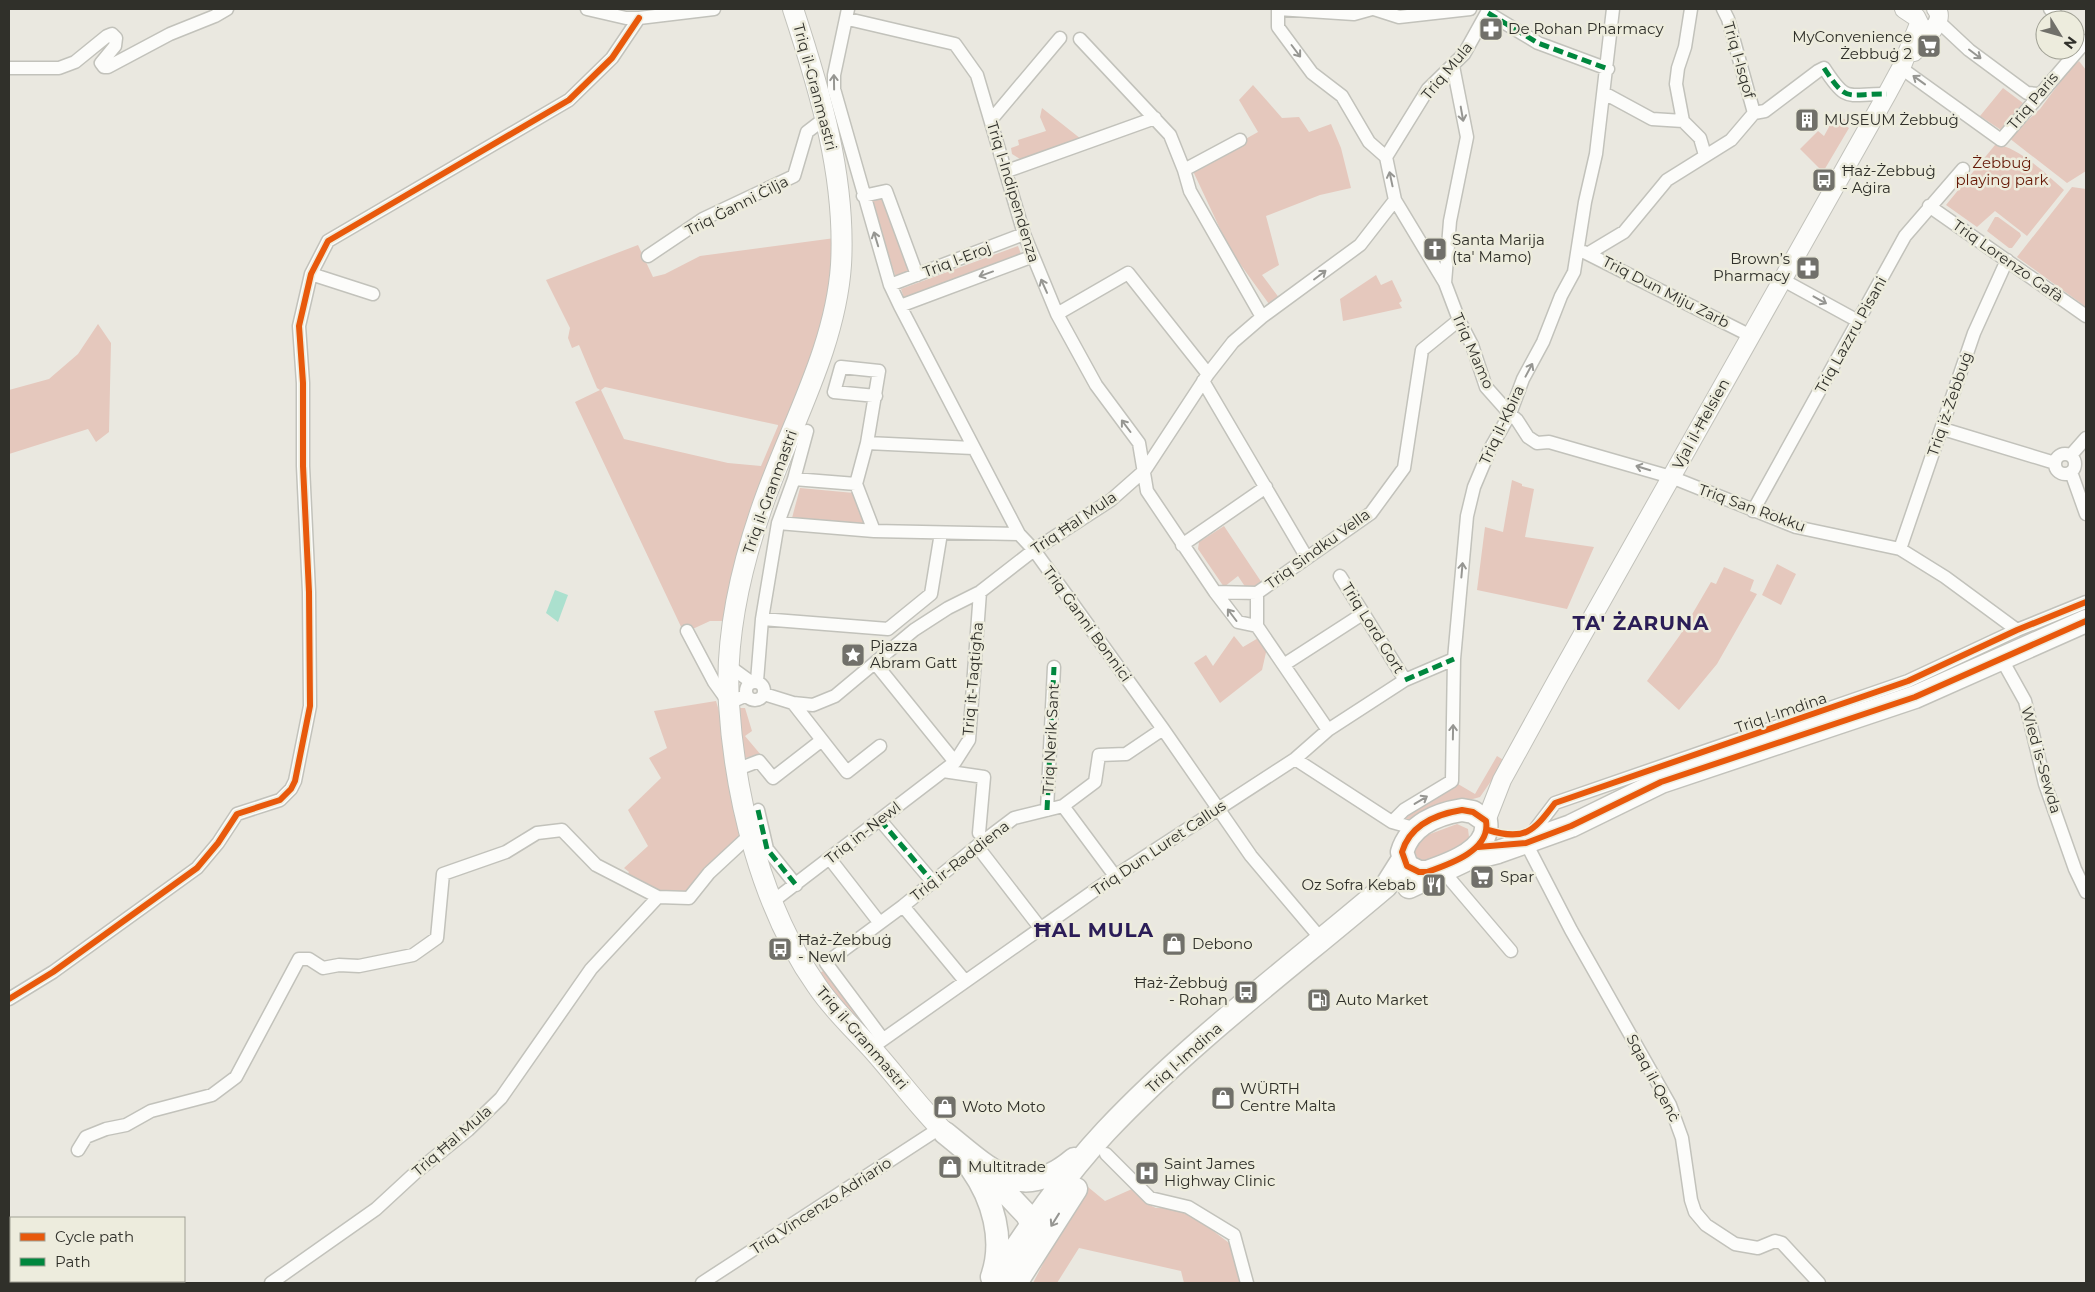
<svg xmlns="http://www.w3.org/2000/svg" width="2095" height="1292" font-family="Montserrat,sans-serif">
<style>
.green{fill:#e5c8bd;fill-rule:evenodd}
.water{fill:#abe0ce}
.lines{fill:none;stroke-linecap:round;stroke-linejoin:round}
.street-casing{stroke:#c2c2bb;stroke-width:15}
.secondary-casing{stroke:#c2c2bb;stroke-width:20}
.primary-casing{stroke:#c2c2bb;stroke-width:22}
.highway-casing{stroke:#c2c2bb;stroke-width:25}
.street{stroke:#fcfcfa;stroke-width:12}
.secondary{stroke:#fcfcfa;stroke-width:18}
.primary{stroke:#fcfcfa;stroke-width:20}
.highway{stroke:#fcfcfa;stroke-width:22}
.quiet{stroke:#00873e;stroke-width:5;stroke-dasharray:10 5;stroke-linecap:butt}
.cycleway-casing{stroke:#edecdd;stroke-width:9}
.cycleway{stroke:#e8590c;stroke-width:6}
.oneway{stroke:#969692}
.labels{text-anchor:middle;stroke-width:5;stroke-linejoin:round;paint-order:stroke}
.poi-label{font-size:15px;fill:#30302a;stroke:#edecdd;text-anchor:start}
.street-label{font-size:15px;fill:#30302a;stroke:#edecdd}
.park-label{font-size:15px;fill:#661907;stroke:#edecdd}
.district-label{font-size:20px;font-weight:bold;letter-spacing:1px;fill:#2b1d57;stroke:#edecdd}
</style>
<rect width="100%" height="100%" fill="#eae8e0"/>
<!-- green -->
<path class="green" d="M2079,61L2086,70V171L2067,183L2009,138L2040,109L2069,70Z
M1253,85L1282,118L1299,117L1309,132L1331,124L1341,148L1351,188L1320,195L1266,216L1279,265L1262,275L1280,299L1269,304L1230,250L1192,169L1258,132L1239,100Z
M2003,88L2023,103L2001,130L1980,116Z
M1042,108L1081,139L1020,159L1012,154L1011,148L1019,145L1018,140L1046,131L1040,117Z
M1827,116L1835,121L1839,116L1846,120L1844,125L1849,128L1823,172L1800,149L1818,131L1824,136L1829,127L1823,124Z
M1995,145C2016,144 2048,176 2064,190L2027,236L1995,211L1977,227L1946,205Z
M2072,187L2086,189V307L2017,257Z
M885,196L911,273L896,278L871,201Z
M1995,217H1998L2020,233L2021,236L2012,248H2009L1987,231Z
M835,238C829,284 824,329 808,373C778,455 736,533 724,621H710L684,633L575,402L600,390L597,388L579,345L572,348L568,338L570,328L546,280L638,245L653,277L665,274L700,256ZM605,387L778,425V426L761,466L728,463L624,439L601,390Z
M1018,246L1021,254L904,298L901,289Z
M1376,275L1381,285L1392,280L1402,301L1399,303L1402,308L1343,321L1340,299Z
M98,324L111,343L109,432L96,442L88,429L9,454V390L49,379L78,354Z
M1512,480L1522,484V486L1534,489L1525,537L1594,547L1567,609L1477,590L1485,527L1503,532Z
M800,488L854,493L865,524L792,518Z
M1224,526L1262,583L1254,589L1246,588L1238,576L1224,587L1198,549L1199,542Z
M1777,564L1796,574L1781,605L1762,595Z
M1724,567L1754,580L1750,591L1757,594L1717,664L1679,710L1647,681L1680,635L1711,582L1716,584Z
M1234,636L1243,647L1260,637L1267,648L1262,670L1220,703L1194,663L1206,655L1213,666Z
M716,701C730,744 730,792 740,837L692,890C670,901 646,887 625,878L629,872L624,868L648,846L628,810L661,778L649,758L667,748L654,711Z
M739,708H745L752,731L745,736L761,755L745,758L742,754Z
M1497,756L1505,761L1480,797L1434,810L1411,823L1405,822L1404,818L1408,814L1458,784L1475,794Z
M1457,824L1468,829L1469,837L1461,848L1426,861L1418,859L1415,853V846L1422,837Z
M825,970L869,1031L871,1039L818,974Z
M1088,1187L1105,1201L1132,1189L1147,1204L1156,1208H1169L1195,1217L1233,1246L1243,1283H1184L1181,1271L1079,1248L1057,1283H1033L1074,1204Z"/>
<!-- water -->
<path class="water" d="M555,590L568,595L558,622L546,613Z"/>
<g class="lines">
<!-- street casing -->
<g class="street-casing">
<path id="street" d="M587,9L626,18H639L714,9
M848,9L834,75V89L890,285L900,306L1019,534L1034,550L1163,729L1251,856L1322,940
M1278,9V27L1312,73L1342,96L1369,142L1386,157L1395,200L1445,283L1459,320L1472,345L1486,387L1510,414L1517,420L1528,437L1537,443L1549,442L1671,477L1796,527L1900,549L1945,577L2017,630
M1278,9L1354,14L1372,9
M1374,9L1399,17L1470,9
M1691,9L1685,47L1678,68L1676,84L1683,121L1700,138L1705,155
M1723,9L1728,19L1754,113
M2050,9L2061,20
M1488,13L1538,43L1608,69
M848,19L955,44L977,75L1024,234L1057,314L1096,385L1139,443L1147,491L1215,592L1257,593V626L1328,730
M1939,22L1969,50L2027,93L2038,94
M1080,39L1170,135L1184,170L1190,191L1262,317
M9,68H59L75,62L107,36L112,34L116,38L115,46L101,63L104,67H108L170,34L215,16L227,9
M1901,68L2001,140L2086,41
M1604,93L1652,119L1683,121
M991,120L1060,38
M1386,157L1428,89L1464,54L1489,9
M1184,170L1240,140
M1007,171L1155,118
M863,196L886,191L917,275
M1929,206L2086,316
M1584,252L1751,336
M1589,253L1624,232L1667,180L1731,140L1754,113L1765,111L1818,71L1824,68C1848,105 1847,93 1887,94
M648,256L703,219L794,176L807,132L824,119
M311,274L373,294
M1783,280L1858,321
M1445,283L1450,221L1467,137L1453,66
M890,285L1024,234
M900,306L1031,257
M1057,314L1128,273L1208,374
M1203,381L1307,558
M1943,429L2055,463
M867,443L973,448
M2055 464a10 10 0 1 1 20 0a10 10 0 1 1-20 0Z
M2071,455L2086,438
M2071,472L2086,514
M794,479L856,484
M1753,511L1905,236L1963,169
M778,523L874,531L1019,534
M874,531L856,484L867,443L879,371L841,367L834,392L876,396
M1182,545L1266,487
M1900,549L1974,333L2007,260
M1340,576L1405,680
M1215,592L1238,622L1257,626
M1257,593L1371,513L1404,468L1422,350L1459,320
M762,619L888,629L931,594L941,533
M687,631L714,682L729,703L747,695
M2001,658L2025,701L2045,784L2075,869L2086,892
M875,663L955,762
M1285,664L1364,613
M729,666L751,682
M757,681L762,619L778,523L794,479L807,431
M746 691a9 9 0 1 1 18 0a9 9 0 1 1-18 0Z
M764,694L793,703L813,705L835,696L914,630L948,608L980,592L1034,550L1111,500L1145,470L1208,374L1233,342L1262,317L1360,245L1395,200
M793,703L847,772L880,746
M1295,759L1392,822L1417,829
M738,769L759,761L773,778L822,740
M943,771L984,777L979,833
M1063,806L1115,876
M758,810L767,849L796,885
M1047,810L1054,667
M880,820L932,881
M1392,822L1404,810L1452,781L1454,659L1467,516L1474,487L1490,449L1510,414L1523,379L1543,342L1561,296L1574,272L1585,202L1596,154L1613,9
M1536,828L1555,803L1908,681L2017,630L2086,602
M1526,843L1571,930L1670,1105L1682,1138L1691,1200L1695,1212L1706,1225L1735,1244L1758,1248L1775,1241L1782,1243L1819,1283
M977,846L1041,929
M830,859L879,922
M1443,871L1511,951
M772,902L955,762L969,740L980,592
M903,906L965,981
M9,999L53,972L197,868L218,843L237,814L280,800L291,789L295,781L310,706L309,592L303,466V383L299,326L311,274L328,241L569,100L612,58L639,18
M882,1038L826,963L903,906L977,846L1014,818L1063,806L1095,782L1099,755L1126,754L1163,729
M871,1048L1115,876L1295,759L1328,730L1405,680L1454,659
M78,1150L86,1137L106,1129L126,1125L151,1111L212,1095L236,1077L299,959H309L323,968L339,965L359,966L413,955L437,938L443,874L506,852L537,833L562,830L596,865L658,897L689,898L709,873L750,835
M1106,1154L1150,1198L1188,1207L1234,1235L1247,1283
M271,1283L376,1209L415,1173L468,1130L501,1098L591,969L658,897
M702,1283L940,1128"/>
</g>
<!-- secondary casing -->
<g class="secondary-casing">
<path id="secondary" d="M1904,9L1916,17L1922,29H1927
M1914,52C1922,42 1947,20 1936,9
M1486,821L1502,780L1557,680L1887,94L1901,68L1919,24"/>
</g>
<!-- primary casing -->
<g class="primary-casing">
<path id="primary" d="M793,9C820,91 846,177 841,265C835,352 787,431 760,513C740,572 725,641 729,704C735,799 762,908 817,986C833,1010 854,1029 873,1050C897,1077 919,1107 945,1133"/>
</g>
<!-- highway casing -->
<g class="highway-casing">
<path id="highway" d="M1462,810L1473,812L1486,821C1491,850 1450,864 1427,872H1419L1407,866L1402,852C1410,825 1437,814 1462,810Z
M1409,887L1466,860L1498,852L1571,826L1661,782L1915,697L2086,621
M945,1133C989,1168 1020,1205 1074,1159
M971,1168C993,1199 1005,1240 992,1277
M989,1175L1027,1215L1031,1223V1237
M993,1283C1027,1230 1063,1177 1106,1131C1191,1041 1292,966 1386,886L1403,859
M1016,1283L1076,1189"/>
</g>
<!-- street -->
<use href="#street" class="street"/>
<!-- secondary -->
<use href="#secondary" class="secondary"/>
<!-- primary -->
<use href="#primary" class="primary"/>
<!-- highway -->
<use href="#highway" class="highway"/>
<!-- quiet -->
<path class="quiet" d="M1488,13L1538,43L1608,69
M1824,68C1848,105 1847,93 1887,94
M1405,680L1454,659
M758,810L767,849L796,885
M1047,810L1054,667
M880,820L932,881"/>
<!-- cycleway casing -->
<g class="cycleway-casing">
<path id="cycleway" d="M1462,810L1473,812L1486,821C1491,850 1450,864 1427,872H1419L1407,866L1402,852C1410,825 1437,814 1462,810Z
M1488,830C1525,841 1533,832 1555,803L1908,681L2017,630L2086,602
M1478,847L1526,843L1571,826L1661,782L1915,697L2086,621
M9,999L53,972L197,868L218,843L237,814L280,800L291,789L295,781L310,706L309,592L303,466V383L299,326L311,274L328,241L569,100L612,58L639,18"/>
</g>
<!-- cycleway -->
<use href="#cycleway" class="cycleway"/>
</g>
<!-- one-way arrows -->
<defs><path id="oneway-shaft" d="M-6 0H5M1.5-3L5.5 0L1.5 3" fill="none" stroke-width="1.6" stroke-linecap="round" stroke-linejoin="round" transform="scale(1.25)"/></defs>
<g class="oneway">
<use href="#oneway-shaft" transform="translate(1296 51) rotate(53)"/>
<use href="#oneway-shaft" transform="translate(1975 54) rotate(37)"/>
<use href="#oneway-shaft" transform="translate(1919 80) rotate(-144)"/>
<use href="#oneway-shaft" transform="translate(834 82) rotate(-91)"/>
<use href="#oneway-shaft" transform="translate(1462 114) rotate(80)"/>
<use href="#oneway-shaft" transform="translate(1391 179) rotate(-102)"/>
<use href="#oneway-shaft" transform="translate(876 239) rotate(-107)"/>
<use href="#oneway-shaft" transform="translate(986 274) rotate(160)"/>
<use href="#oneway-shaft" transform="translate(1320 275) rotate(-37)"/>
<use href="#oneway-shaft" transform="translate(1044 286) rotate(-114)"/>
<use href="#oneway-shaft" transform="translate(1820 300) rotate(29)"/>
<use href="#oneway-shaft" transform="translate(1529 370) rotate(-62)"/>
<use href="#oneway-shaft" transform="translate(1126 426) rotate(-127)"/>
<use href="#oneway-shaft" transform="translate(1643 468) rotate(-163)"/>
<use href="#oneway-shaft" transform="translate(1462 570) rotate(-85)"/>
<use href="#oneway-shaft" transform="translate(1232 615) rotate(-127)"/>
<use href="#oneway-shaft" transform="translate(1453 732) rotate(-89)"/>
<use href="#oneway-shaft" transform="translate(1421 800) rotate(-31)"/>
<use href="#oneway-shaft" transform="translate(1055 1220) rotate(122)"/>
</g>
<!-- icons -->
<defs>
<g id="pharmacy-square" transform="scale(1.25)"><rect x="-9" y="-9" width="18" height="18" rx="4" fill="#71706a" stroke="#edecdd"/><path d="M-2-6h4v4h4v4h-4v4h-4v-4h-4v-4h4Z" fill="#fff"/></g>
<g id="supermarket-square" transform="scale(1.25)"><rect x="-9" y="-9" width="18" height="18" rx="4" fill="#71706a" stroke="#edecdd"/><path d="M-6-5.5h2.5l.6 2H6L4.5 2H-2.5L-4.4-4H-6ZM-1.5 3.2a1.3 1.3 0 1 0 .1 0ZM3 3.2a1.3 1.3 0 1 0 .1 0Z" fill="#fff"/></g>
<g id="building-square" transform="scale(1.25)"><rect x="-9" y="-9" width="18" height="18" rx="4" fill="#71706a" stroke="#edecdd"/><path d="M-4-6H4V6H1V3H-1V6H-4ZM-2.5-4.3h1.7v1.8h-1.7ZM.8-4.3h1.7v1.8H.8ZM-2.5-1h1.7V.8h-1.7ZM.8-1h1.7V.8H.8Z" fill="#fff"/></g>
<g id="bus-square" transform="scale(1.25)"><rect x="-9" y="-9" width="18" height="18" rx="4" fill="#71706a" stroke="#edecdd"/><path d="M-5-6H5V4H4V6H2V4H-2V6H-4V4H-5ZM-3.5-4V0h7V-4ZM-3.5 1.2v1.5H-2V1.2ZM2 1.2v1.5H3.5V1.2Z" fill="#fff"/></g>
<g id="church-square" transform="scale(1.25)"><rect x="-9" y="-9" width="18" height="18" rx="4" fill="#71706a" stroke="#edecdd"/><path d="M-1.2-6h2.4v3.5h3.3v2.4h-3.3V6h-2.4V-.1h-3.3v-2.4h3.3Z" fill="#fff"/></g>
<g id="sight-square" transform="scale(1.25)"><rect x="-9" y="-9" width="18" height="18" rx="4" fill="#71706a" stroke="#edecdd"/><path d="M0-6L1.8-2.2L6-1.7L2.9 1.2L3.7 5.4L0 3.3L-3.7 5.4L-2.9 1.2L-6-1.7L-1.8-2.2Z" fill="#fff"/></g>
<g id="restaurant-square" transform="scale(1.25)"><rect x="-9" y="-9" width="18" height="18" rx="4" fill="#71706a" stroke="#edecdd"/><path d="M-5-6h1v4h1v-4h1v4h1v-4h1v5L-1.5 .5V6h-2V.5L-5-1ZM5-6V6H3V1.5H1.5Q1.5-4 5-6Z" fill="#fff"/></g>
<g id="shop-square" transform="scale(1.25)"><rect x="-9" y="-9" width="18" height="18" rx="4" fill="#71706a" stroke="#edecdd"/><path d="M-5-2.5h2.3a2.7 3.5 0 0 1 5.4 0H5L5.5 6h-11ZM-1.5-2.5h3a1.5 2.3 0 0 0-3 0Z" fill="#fff"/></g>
<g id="fuel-square" transform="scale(1.25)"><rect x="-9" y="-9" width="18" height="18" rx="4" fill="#71706a" stroke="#edecdd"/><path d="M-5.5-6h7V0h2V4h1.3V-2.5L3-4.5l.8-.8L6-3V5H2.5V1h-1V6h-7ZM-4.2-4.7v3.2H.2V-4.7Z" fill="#fff"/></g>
<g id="hospital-square" transform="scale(1.25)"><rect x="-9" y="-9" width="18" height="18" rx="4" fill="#71706a" stroke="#edecdd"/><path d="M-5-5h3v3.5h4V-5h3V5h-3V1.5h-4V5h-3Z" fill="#fff"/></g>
</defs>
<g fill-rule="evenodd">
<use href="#pharmacy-square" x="1491" y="29"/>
<use href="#supermarket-square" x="1929" y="46"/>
<use href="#building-square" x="1807" y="120"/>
<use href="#bus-square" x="1824" y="180"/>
<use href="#church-square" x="1435" y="249"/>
<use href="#pharmacy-square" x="1808" y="268"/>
<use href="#sight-square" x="853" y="655"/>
<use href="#supermarket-square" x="1482" y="877"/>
<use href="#restaurant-square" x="1434" y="885"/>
<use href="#shop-square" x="1174" y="944"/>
<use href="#bus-square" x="780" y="949"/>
<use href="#bus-square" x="1246" y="992"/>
<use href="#fuel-square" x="1319" y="1000"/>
<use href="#shop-square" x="1223" y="1098"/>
<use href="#shop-square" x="945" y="1107"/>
<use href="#shop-square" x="950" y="1167"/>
<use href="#hospital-square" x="1147" y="1173"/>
</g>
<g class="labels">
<!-- poi labels -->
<g class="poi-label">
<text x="1508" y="34">De Rohan Pharmacy</text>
<text x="1912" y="42" text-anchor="end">MyConvenience<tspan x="1912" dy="17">Żebbuġ 2</tspan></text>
<text x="1824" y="125">MUSEUM Żebbuġ</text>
<text x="1842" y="176">Ħaż-Żebbuġ<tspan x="1842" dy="17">- Aġira</tspan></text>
<text x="1452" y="245">Santa Marija<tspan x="1452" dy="17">(ta' Mamo)</tspan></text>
<text x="1790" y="264" text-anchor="end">Brown’s<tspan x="1790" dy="17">Pharmacy</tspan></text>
<text x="870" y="651">Pjazza<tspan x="870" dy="17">Abram Gatt</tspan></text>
<text x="1500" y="882">Spar</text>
<text x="1416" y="890" text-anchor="end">Oz Sofra Kebab</text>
<text x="798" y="945">Ħaż-Żebbuġ<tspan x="798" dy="17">- Newl</tspan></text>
<text x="1192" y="949">Debono</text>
<text x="1228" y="988" text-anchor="end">Ħaż-Żebbuġ<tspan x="1228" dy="17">- Rohan</tspan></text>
<text x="1336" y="1005">Auto Market</text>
<text x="1240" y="1094">WÜRTH<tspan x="1240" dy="17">Centre Malta</tspan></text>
<text x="962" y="1112">Woto Moto</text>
<text x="1164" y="1169">Saint James<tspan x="1164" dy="17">Highway Clinic</tspan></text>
<text x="968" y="1172">Multitrade</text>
</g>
<!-- street labels -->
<g class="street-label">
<text transform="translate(1739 60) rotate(74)" y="5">Triq l-Isqof</text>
<text transform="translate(1447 71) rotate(-50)" y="5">Triq Mula</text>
<text transform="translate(815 87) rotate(75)" y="5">Triq il-Granmastri</text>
<text transform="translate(2033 101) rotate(-50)" y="5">Triq Paris</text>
<text transform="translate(1013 192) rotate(73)" y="5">Triq l-Indipendenza</text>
<text transform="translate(737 206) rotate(-27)" y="5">Triq Ġanni Ċilja</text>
<text transform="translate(957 260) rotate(-21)" y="5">Triq l-Eroj</text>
<text transform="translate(2008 261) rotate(35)" y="5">Triq Lorenzo Gafà</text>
<text transform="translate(1666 292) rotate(27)" y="5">Triq Dun Miju Zarb</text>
<text transform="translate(1851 335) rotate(-61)" y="5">Triq Lazzru Pisani</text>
<text transform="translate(1473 351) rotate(66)" y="5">Triq Mamo</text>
<text transform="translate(1950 404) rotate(-71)" y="5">Triq iż-Żebbuġ</text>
<text transform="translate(1701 424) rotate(-61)" y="5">Vjal il-Ħelsien</text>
<text transform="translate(1502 425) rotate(-65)" y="5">Triq il-Kbira</text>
<text transform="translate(770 492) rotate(-70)" y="5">Triq il-Granmastri</text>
<text transform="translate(1752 508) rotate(20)" y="5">Triq San Rokku</text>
<text transform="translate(1074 523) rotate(-34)" y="5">Triq Ħal Mula</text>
<text transform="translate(1318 549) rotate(-36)" y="5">Triq Sindku Vella</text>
<text transform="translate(1087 624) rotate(54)" y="5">Triq Ġanni Bonnici</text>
<text transform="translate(1373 628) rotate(58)" y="5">Triq Lord Gort</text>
<text transform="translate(973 679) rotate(-85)" y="5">Triq it-Taqtigħa</text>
<text transform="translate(1781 713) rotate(-19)" y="5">Triq l-Imdina</text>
<text transform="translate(1051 739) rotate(-87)" y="5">Triq Nerik Sant</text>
<text transform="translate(2041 760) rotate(74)" y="5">Wied is-Sewda</text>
<text transform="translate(863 833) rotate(-38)" y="5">Triq in-Newl</text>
<text transform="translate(1159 848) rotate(-34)" y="5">Triq Dun Luret Callus</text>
<text transform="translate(960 861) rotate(-38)" y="5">Triq ir-Raddiena</text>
<text transform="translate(862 1038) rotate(49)" y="5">Triq il-Granmastri</text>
<text transform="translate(1184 1058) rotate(-42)" y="5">Triq l-Imdina</text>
<text transform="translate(1653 1078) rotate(62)" y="5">Sqaq il-Qenċ</text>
<text transform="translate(452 1141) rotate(-41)" y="5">Triq Ħal Mula</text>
<text transform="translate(821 1206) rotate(-33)" y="5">Triq Vincenzo Adriario</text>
</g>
<!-- park labels -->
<g class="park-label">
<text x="2002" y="168">Żebbuġ<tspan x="2002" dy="17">playing park</tspan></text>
</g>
<!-- district labels -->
<g class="district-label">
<text x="1641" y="630">TA' ŻARUNA</text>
<text x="1094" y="937">ĦAL MULA</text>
</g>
</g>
<!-- border -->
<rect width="2095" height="1292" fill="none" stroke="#30302a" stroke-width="20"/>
<!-- legend -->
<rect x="10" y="1217" width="175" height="65" fill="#edecdd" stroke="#a1a195"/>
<rect x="20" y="1233" width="25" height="8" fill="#e8590c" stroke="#a1a195"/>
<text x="55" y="1242" font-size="15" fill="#30302a">Cycle path</text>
<rect x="20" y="1258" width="25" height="8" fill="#00873e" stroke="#a1a195"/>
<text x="55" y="1267" font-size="15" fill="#30302a">Path</text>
<!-- north arrow -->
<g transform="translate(2060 35) rotate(127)"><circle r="24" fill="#edecdd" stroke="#a1a195"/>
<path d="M0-4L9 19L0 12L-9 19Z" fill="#71706a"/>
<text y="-8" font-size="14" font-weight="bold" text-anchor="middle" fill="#30302a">N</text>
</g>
</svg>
